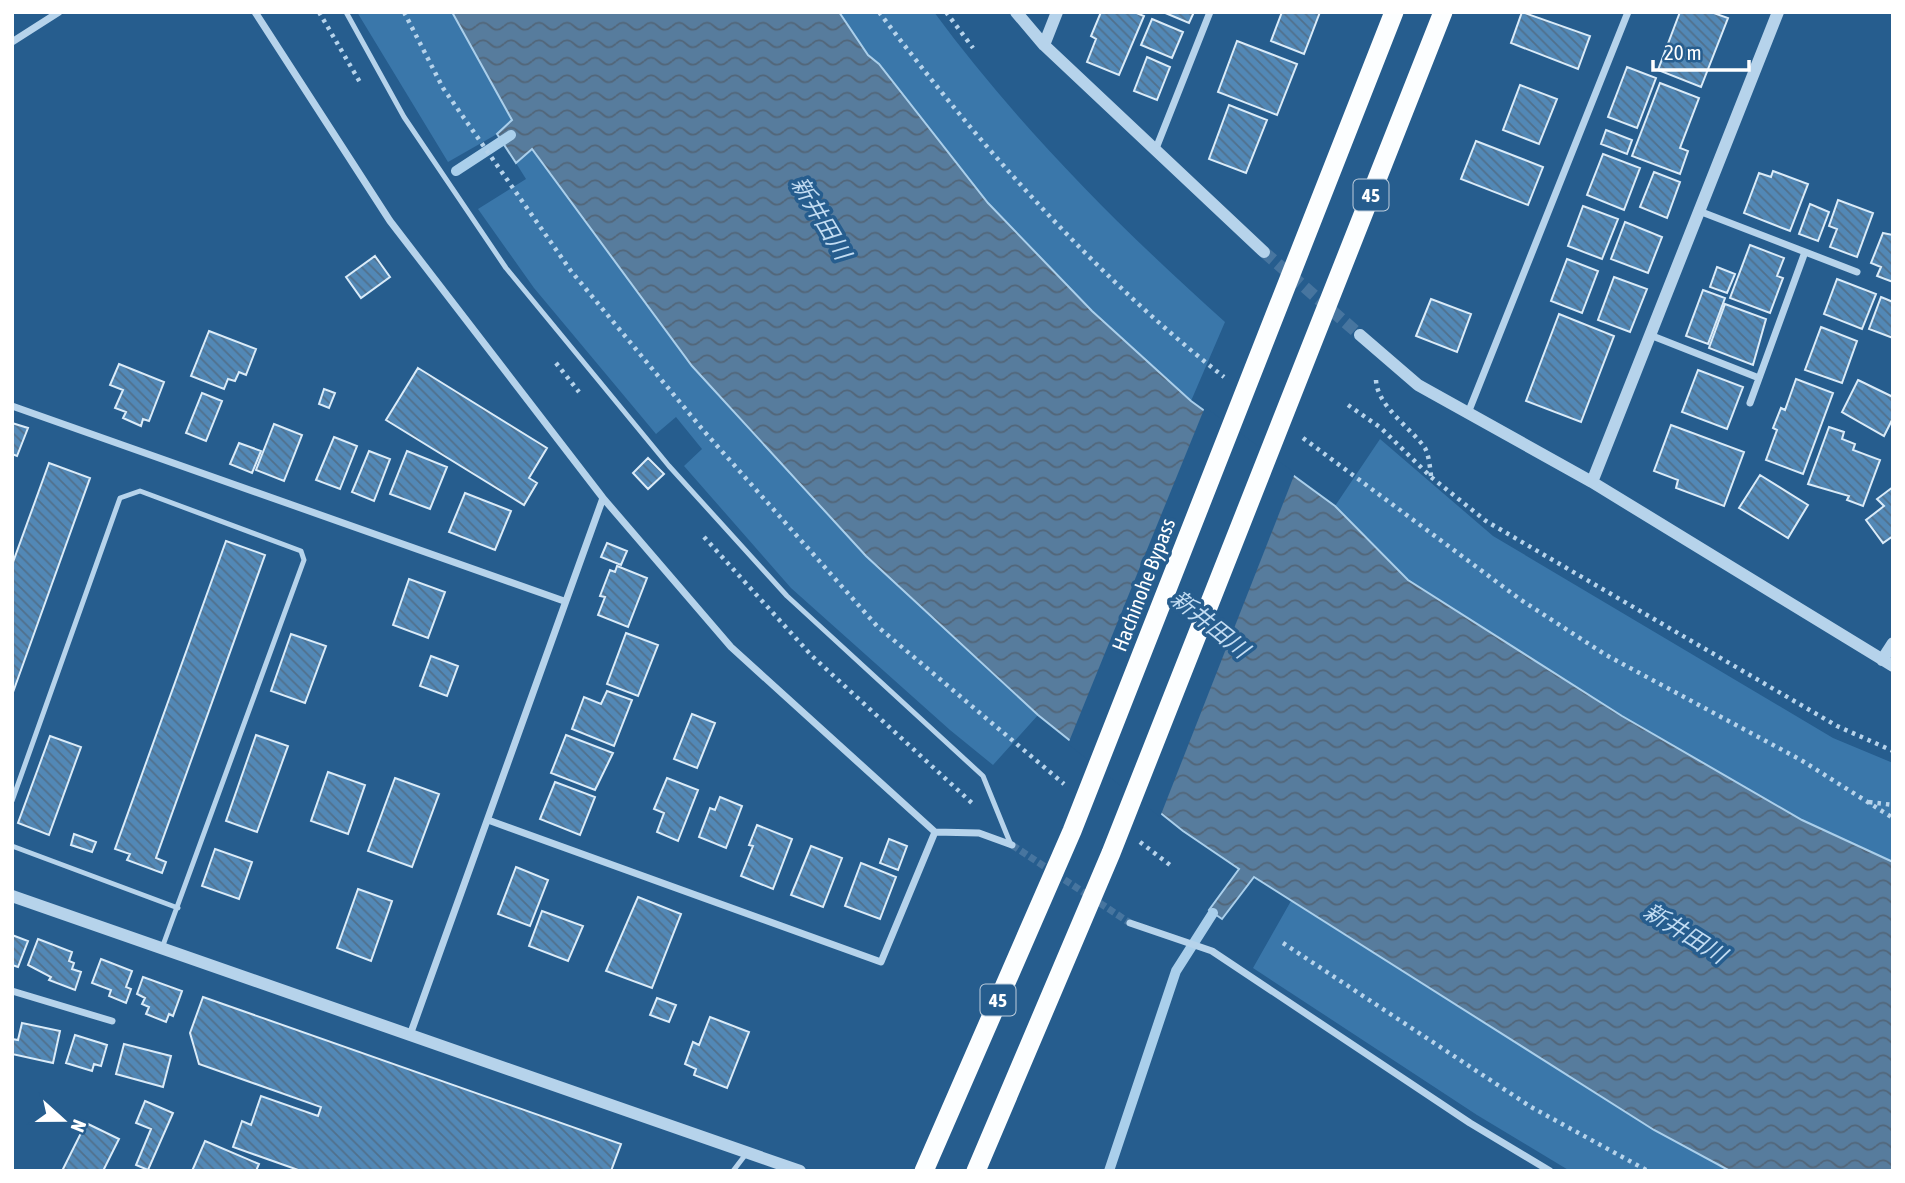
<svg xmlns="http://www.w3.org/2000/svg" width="1905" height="1183" font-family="'Asap Condensed','Noto Sans JP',sans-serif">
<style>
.green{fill:#3a77aa}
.water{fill:url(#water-waves);stroke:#aacfeb;stroke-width:2}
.pier{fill:#265d8e}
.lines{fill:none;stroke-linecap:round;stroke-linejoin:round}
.stream{stroke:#aacfeb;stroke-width:10}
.building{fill:url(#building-back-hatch);stroke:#daebf8;stroke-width:2}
.minor-tunnel{stroke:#47759f;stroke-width:7;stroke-dasharray:7 3.5;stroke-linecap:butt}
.tertiary-tunnel{stroke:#47759f;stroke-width:12;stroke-dasharray:12 6;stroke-linecap:butt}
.path{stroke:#b6d3eb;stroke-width:4.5;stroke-dasharray:3.5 5;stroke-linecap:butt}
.service{stroke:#b6d3eb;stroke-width:5}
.minor{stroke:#b6d3eb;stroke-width:7}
.tertiary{stroke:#b6d3eb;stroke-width:12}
.trunk{stroke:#fcfeff;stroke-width:19}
.labels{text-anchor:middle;stroke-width:7;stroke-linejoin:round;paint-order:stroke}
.shield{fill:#265d8e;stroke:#becedd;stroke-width:2}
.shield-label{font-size:19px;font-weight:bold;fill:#fff}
.street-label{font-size:21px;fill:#fff;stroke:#265d8e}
.water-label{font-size:23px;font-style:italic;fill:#c2dcf2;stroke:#265d8e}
</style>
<defs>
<pattern id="water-waves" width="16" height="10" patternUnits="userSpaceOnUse" patternTransform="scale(1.75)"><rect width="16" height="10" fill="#577c9d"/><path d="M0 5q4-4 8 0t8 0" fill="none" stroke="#526679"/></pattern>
<pattern id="building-back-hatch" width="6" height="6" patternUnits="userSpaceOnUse" patternTransform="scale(1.75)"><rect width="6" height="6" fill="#5288b6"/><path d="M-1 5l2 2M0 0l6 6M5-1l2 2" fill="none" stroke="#50708c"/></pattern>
</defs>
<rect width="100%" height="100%" fill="#265d8e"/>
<!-- green -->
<path class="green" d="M357,12H452L512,121L497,134L448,162Z
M839,12H934C1018,126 1120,228 1225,322L1191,401L1092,311L988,203L879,65L868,55Z
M532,149L692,366L866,556L1038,715L993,765L950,730L791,588L684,466L702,449L676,417L656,434L534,288L478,209L526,179L516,163Z
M1380,439L1493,536L1833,738L1893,763V862L1802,820L1622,716L1408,580L1335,506Z
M1291,901L1654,1130L1730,1171H1570L1477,1115L1253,968Z"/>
<!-- water -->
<path class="water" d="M452,12H839L868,55L879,64L988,203L1092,311L1191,401L1335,506L1408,580L1622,716L1802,820L1893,862V1171H1730L1654,1130L1254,877L1222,919L1209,910L1239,869L1183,831L1038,715L866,556L692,366L532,149L516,163L497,134L512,120Z"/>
<!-- pier -->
<path class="pier" d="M1205,407L1295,473L1160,817L1068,744Z"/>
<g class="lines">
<!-- stream -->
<path class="stream" d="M456,171L511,135
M1109,1171L1176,971L1213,913"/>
</g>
<!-- building -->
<path class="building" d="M1101,12H1134L1144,16L1119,75L1087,62L1096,39L1091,36Z
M1163,12H1194L1189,23Z
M1282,12H1320L1304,54L1271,41Z
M1522,12L1590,36L1578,69L1511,43Z
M1680,12H1711L1728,18L1701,87L1658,70Z
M1152,19L1183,32L1172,58L1141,45Z
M1237,41L1297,64L1277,115L1218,92Z
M1147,57L1170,67L1157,100L1134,91Z
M1627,67L1656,78L1637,128L1608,117Z
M1660,83L1699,98L1680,148L1688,151L1680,174L1632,156Z
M1520,85L1557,99L1539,144L1503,130Z
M1229,105L1267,120L1246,173L1209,159Z
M1606,130L1632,140L1627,154L1601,144Z
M1476,141L1543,167L1528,205L1461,179Z
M1603,154L1640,168L1624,210L1587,195Z
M1773,171L1808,184L1790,231L1744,213L1759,173L1771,177Z
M1654,172L1680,182L1667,218L1640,207Z
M1838,200L1873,213L1857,257L1830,247L1837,229L1829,226Z
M1810,204L1829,212L1818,241L1799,234Z
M1583,206L1618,219L1602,259L1568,246Z
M1625,222L1662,237L1648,273L1611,259Z
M1883,233L1893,235V282L1877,276L1881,267L1871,263Z
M1750,245L1784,258L1777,276L1783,278L1770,313L1730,298Z
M375,256L390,277L361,298L346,277Z
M1567,259L1598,271L1582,313L1551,301Z
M1717,267L1735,274L1727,293L1710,287Z
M1614,277L1647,289L1630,332L1598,320Z
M1837,279L1876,294L1862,329L1824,314Z
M1703,290L1725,298L1708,344L1686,336Z
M1881,297L1893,302V338L1869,329Z
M1431,299L1471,314L1457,352L1416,336Z
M1725,304L1766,319L1753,365L1709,348Z
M1559,314L1614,336L1581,422L1526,401Z
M1821,327L1857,341L1842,383L1805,370Z
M209,331L256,349L246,375L239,372L235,381L228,379L224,389L191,376Z
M119,364L164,382L149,421L143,419L141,426L123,418L126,412L115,408L123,390L110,385Z
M418,368L547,448L529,478L537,483L524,505L386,420Z
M1698,370L1743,387L1727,429L1682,412Z
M1796,379L1833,393L1803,474L1766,460L1777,430L1773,428L1781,408L1785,410Z
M1858,380L1893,397V418L1884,436L1842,412Z
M324,389L335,393L329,408L319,404Z
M202,393L222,401L206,441L186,433Z
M12,423L28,428L17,456L12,454Z
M274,424L302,435L284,481L256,470Z
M1671,425L1744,452L1724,506L1676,488L1678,480L1654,471Z
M1829,427L1844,432L1842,439L1855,444L1853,450L1880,460L1863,506L1847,500L1849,496L1808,484Z
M334,437L357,446L340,489L316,480Z
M239,443L261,451L252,473L230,464Z
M369,451L390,459L374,501L352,492Z
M407,451L447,467L430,509L390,494Z
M648,458L664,474L648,489L633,473Z
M49,463L90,478L12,695V565Z
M1760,475L1808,505L1788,538L1739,508Z
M1893,487V536L1883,543L1866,520L1884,506L1877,499Z
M465,493L511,511L495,550L449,532Z
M226,541L265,555L156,858L166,862L162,873L127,860L130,854L115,849Z
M607,543L627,551L621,565L601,557Z
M617,566L647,578L628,627L598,615L605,597L600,596L610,570L615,572Z
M409,579L445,592L428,638L393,625Z
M626,633L658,645L638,696L607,684Z
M291,634L326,646L305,703L271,691Z
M431,656L458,666L447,696L420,686Z
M607,691L632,700L614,746L572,729L584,697L601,704Z
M692,714L715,723L697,768L674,759Z
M256,735L288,746L257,832L226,821Z
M566,735L613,753L595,790L551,773Z
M50,736L81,747L49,835L18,823Z
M328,772L365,785L348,834L311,821Z
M395,778L439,794L412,867L368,851Z
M667,778L698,790L678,841L657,832L664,813L654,809Z
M555,782L595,797L580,835L540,819Z
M720,797L742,806L726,848L699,837L710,808L715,810Z
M757,825L792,839L773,889L741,876L753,846L749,845Z
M74,834L96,842L92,852L71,845Z
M889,839L907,846L898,870L880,863Z
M811,846L842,858L823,907L791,895Z
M215,849L252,862L239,899L202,886Z
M861,863L896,877L880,919L845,906Z
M516,867L548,880L530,926L498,914Z
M358,889L392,901L371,961L337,948Z
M638,897L681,914L652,988L606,971Z
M542,911L583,926L568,961L529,946Z
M12,935L28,941L18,967L12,965Z
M38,939L72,952L69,961L74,963L72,969L81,972L75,990L49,980L51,977L28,965Z
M101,959L132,971L126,987L131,989L126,1003L109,996L111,990L92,983Z
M143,977L182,991L173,1016L169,1014L166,1022L146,1014L149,1007L142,1004L145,998L137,994Z
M203,997L621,1144L611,1171H301L233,1147L242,1121L251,1125L261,1096L318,1116L321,1107L199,1064L190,1033Z
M657,998L676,1005L669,1022L650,1015Z
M710,1017L749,1032L727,1088L694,1075L696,1069L685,1064L693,1042L699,1045Z
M22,1023L60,1031L53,1063L12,1054V1039L18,1040Z
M75,1035L107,1045L101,1066L94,1064L92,1071L66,1063Z
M124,1044L171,1056L163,1087L116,1074Z
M145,1101L173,1113L148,1170L136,1165L151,1129L136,1123Z
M86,1123L119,1139L103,1171H62Z
M205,1141L259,1164L256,1171H192Z"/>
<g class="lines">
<!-- minor-tunnel -->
<path class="minor-tunnel" d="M1012,845L1130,923"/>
<!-- tertiary-tunnel -->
<path class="tertiary-tunnel" d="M1264,252L1360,335"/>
<!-- path -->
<path class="path" d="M319,12L361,84
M404,12L443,88L571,271L703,430L877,626L1064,784
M879,12C979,145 1093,274 1224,377
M946,12L973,48
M556,363L579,392
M1376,380C1377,406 1411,428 1425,448C1429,456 1430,467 1431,476
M1348,405L1381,428L1431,477L1486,521L1837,726L1893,751
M1303,438L1521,600L1606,655L1801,760L1893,818
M704,537L812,656L973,804
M1869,802L1893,805
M1140,842L1170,865
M1283,943L1531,1107L1648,1171"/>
<!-- service -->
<path class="service" d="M346,12L404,117L506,268L669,466L787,596L983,776L1011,845
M12,801L120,498L140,491L301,551L304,560L162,948
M12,846L178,908
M733,1171L746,1154"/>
<!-- minor -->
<path class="minor" d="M255,12L390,221L603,498L731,647L935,832L881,962L488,820
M12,42L59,12
M1155,151L1210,12
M1699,211L1857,272
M1650,335L1759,378
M1750,403L1805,252
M12,406L564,601
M1468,413L1628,12
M935,832L979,833L1012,845
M1130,923L1212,951L1470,1123L1550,1171
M12,991L112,1021
M410,1035L603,498"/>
<!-- tertiary -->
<path class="tertiary" d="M1016,12L1044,45L1264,252
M1044,45L1057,12
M1360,335L1418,385L1592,482L1893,666
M1592,482L1778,12
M1882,660L1893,643
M12,896L800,1171"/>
<!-- trunk -->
<path class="trunk" d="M924,1171L1072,831L1394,12
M976,1171L1111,853L1443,12"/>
</g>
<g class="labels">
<!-- shield labels -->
<g class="shield">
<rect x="1353.5" y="179.5" width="35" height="31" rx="5"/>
<rect x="980.5" y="984.5" width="35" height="31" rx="5"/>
</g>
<g class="shield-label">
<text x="1371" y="202">45</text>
<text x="998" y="1007">45</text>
</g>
<!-- street labels -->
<g class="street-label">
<text transform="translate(1144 585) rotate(-69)" y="7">Hachinohe Bypass</text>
</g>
<!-- water labels -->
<g class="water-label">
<text transform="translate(821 218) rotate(59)" y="8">新井田川</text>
<text transform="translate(1210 624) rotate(39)" y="8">新井田川</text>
<text transform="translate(1685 933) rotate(32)" y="8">新井田川</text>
</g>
</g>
<!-- border -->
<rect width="1905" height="1183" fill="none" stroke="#ffffff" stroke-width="28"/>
<!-- north arrow -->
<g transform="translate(63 1120) rotate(111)" stroke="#265d8e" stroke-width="5" paint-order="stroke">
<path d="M0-5L12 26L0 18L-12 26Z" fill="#ffffff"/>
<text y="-10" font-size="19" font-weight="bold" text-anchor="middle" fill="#ffffff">N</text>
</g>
<!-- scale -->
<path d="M1653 60v10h96v-10" fill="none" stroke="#ffffff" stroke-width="3.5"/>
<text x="1664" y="60" font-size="21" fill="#ffffff" stroke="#265d8e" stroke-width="5" paint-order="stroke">20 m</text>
</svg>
